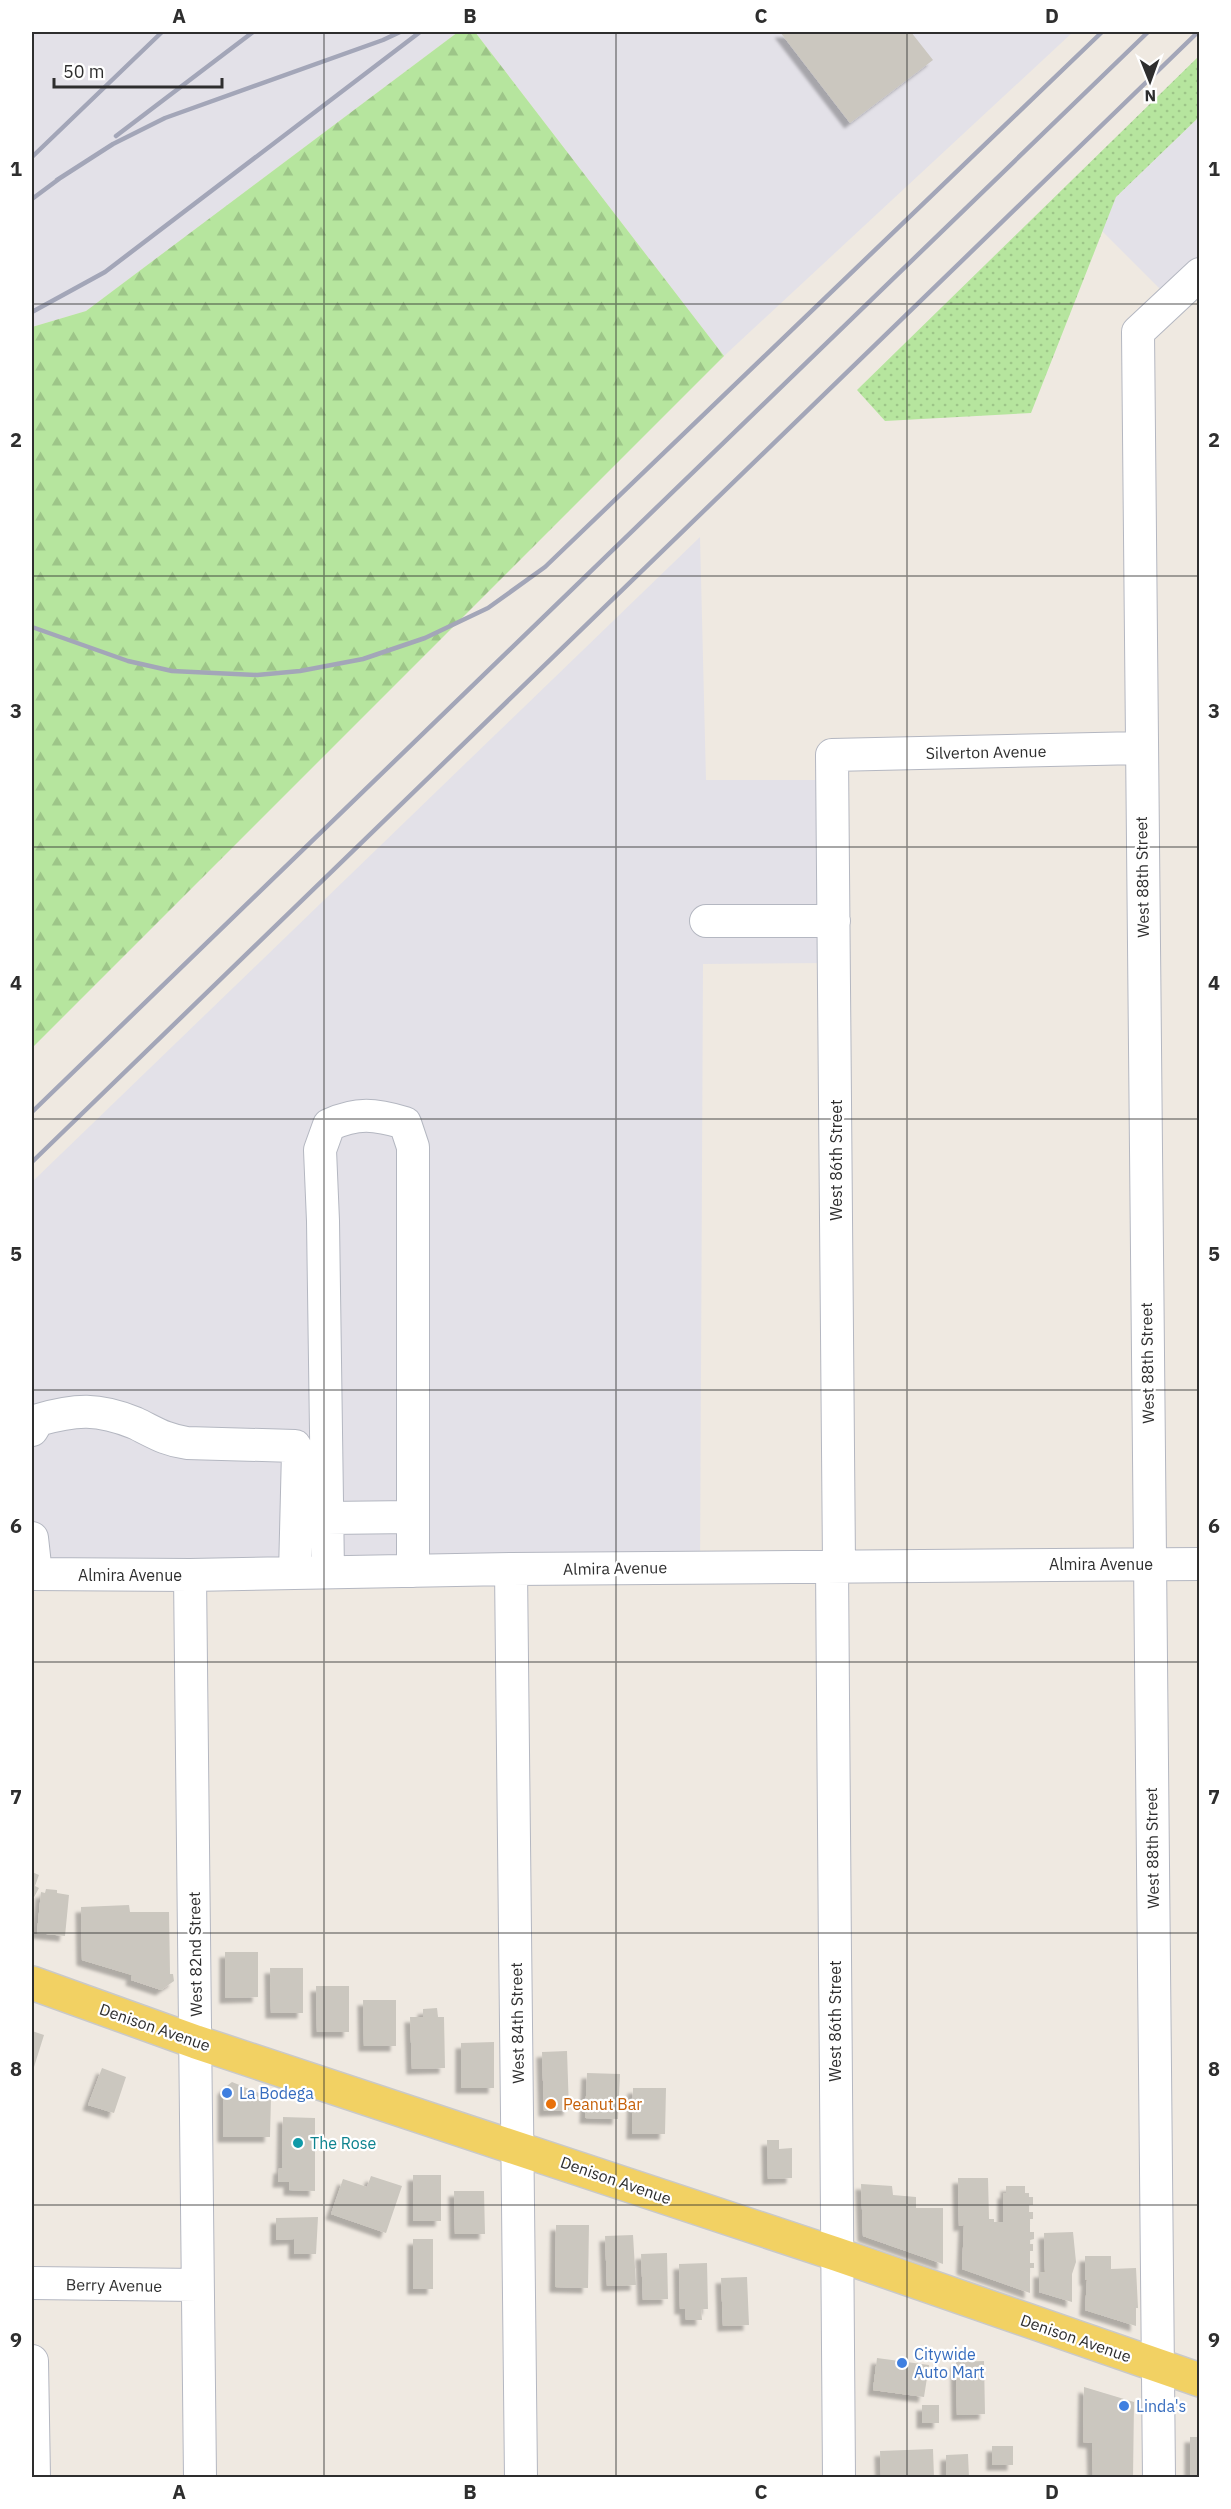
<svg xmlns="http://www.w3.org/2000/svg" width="1231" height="2509" font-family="'IBM Plex Sans',sans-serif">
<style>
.industrial{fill:#e3e1e8}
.grass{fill:url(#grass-dots)}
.forest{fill:url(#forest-firs)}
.building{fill:#cbc7bf;filter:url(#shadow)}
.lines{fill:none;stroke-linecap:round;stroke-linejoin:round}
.minor-casing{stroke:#b4b7c1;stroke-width:34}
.major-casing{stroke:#c9c9c9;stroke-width:36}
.minor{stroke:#fff;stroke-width:32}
.major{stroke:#f2d163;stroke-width:33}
.rail{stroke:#a3a6b8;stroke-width:4.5}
.grid{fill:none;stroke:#2e2e2e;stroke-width:1.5;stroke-opacity:0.55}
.shop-dot{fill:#3f7fe0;stroke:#fff;stroke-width:2}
.food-dot{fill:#e8710a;stroke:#fff;stroke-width:2}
.culture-dot{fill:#0f9aa8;stroke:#fff;stroke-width:2}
.labels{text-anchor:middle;stroke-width:4.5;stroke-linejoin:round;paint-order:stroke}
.street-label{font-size:16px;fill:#2e2e2e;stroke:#fff}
.shop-label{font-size:16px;fill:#366cbe;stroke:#fff;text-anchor:start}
.food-label{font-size:16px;fill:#c56008;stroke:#fff;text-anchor:start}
.culture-label{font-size:16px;fill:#0d838f;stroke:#fff;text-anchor:start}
.neatline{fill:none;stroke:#2e2e2e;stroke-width:2}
.grid-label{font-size:20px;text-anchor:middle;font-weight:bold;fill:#2e2e2e}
</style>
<defs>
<pattern id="grass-dots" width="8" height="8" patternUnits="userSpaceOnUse" patternTransform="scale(1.5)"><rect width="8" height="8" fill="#b6e59e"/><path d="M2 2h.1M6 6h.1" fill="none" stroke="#9dc588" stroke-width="1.8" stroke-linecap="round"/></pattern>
<pattern id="forest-firs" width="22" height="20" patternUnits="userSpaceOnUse" patternTransform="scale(1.5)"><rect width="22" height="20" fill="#b6e59e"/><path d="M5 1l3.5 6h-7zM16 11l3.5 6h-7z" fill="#9dc588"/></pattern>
<filter id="shadow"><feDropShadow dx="-5.5" dy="5.5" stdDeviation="1.5" flood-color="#0004"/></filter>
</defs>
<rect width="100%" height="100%" fill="#efe9e1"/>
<!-- industrial -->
<path class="industrial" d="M32,32H458L86,311L32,327Z
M475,32H1073L724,356Z
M1199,117V258L1163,292L1102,231L1116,197Z
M700,537L706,780H824V963L703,964L700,1577L32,1590V1182Z"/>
<!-- grass -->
<path class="grass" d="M1199,56V117L1116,197L1031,413L885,421L857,390Z"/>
<!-- forest -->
<path class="forest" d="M458,32H475L724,356L32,1048V327L86,311Z"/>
<!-- building -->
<path class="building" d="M780,32H911L933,60L850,123Z
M32,1872L39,1875L35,1886L39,1888L32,1901Z
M46,1889L57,1890V1893L69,1895L65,1936L37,1933L41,1892L45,1893Z
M129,1905L130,1912H169L170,1974H173L174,1981L161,1990L131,1980L132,1975L82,1960L81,1907Z
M225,1952H258V1997L225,1998Z
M270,1968H303V2013H271Z
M316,1986H349V2032H317Z
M363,2000H396V2046H364Z
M437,2008L438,2017H444L445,2068L412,2069L410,2017H423V2009Z
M32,2031L44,2035L34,2067L32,2066Z
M494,2042V2088H461V2043Z
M567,2051L569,2110L544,2111L542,2052Z
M102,2068L126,2077L114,2113L88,2105Z
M587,2073L620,2074L618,2119L585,2118Z
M232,2082L271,2098L270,2137H223V2089Z
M633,2088H666L665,2134H632Z
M283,2117L315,2118V2191L289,2190V2182H278L279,2168H282Z
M767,2140H779V2149L792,2148V2178L768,2179Z
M413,2175H441V2221H413Z
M371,2176L402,2186L386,2233L331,2214L343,2179L367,2187Z
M958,2178H988L989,2219H994V2222H1003V2193H1006V2186H1025V2193H1029V2197H1033V2205H1029V2212H1033V2219H1030V2232H1034V2239L1030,2240V2244H1033V2251H1030V2263H1034V2268H1030V2293L962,2269L964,2225L959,2226Z
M861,2184L892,2186L893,2195L916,2197V2208H943V2264L863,2236Z
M454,2191H484L485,2234H455Z
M318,2217L316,2254H294V2239L276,2240V2218Z
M556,2225H589L588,2288L555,2287Z
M1073,2232L1076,2262L1072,2274V2302L1039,2292V2272H1045L1044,2233Z
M633,2235L636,2285L607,2286L605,2236Z
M413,2239H433V2289H413Z
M667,2253L668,2299L643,2300L641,2254Z
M1085,2256H1111V2269L1136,2268L1138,2308H1136V2326L1085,2310L1087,2280H1085Z
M707,2263L708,2309H701L702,2320H686L685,2309H680L679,2264Z
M747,2277L749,2325L723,2326L721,2278Z
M877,2358L929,2365L924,2397L873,2390Z
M984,2361L985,2414L957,2415L956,2362Z
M1084,2387L1134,2402L1133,2478H1093L1092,2443L1083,2442Z
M922,2405H939V2423H922Z
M1190,2437H1200V2478H1190Z
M992,2446H1013V2465H992Z
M933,2449L934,2478H881L880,2451Z
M968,2454L969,2478H946V2455Z"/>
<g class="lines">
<!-- minor casing -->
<g class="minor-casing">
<path id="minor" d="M706,921H834
M32,1430L38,1420C76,1409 98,1408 135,1423C154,1432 165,1440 187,1443L295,1446L298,1452L295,1573
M327,1518L412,1517
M32,1538L36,1574
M832,1565L839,2478
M839,1565L832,755L1140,748
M511,1569L521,2478
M328,1572L323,1221L320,1150L329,1125C357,1112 375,1114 405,1123L413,1147V1571
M32,1574L190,1575L511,1569L1200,1564
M190,1575L200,2478
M32,2283L197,2285
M32,2361L34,2478
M1159,2478L1138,332L1200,274"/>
</g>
<!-- major casing -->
<g class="major-casing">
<path id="major" d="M32,1983L196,2042L836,2254L1200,2380"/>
</g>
<!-- minor -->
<use href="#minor" class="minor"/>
<!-- major -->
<use href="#major" class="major"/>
<!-- rail -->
<path class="rail" d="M116,136L253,32
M32,157L162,32
M57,180L113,144L165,118L383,40L400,32
M32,199L63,176
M32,312L105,272L420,32
M32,627L128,661L172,671L257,675L300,671L363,659L425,638L488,608L545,567L1102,32
M32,1112L1148,32
M32,1162L1198,32"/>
</g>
<!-- grid -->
<path class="grid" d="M324,32V2478M616,32V2478M907,32V2478M32,304H1200M32,576H1200M32,847H1200M32,1119H1200M32,1390H1200M32,1662H1200M32,1933H1200M32,2205H1200"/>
<!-- markers -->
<g class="shop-dot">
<circle cx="227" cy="2093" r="6"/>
<circle cx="902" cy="2363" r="6"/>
<circle cx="1124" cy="2406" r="6"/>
</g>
<circle class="food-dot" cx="551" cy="2104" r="6"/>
<circle class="culture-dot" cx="298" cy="2143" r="6"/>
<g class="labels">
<!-- street labels -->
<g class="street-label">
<text transform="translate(986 752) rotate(-1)" y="6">Silverton Avenue</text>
<text transform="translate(1142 877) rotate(-91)" y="6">West 88th Street</text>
<text transform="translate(836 1160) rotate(-90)" y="6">West 86th Street</text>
<text transform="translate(1147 1363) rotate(-91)" y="6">West 88th Street</text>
<text x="1101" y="1570">Almira Avenue</text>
<text transform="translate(615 1568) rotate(-1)" y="6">Almira Avenue</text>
<text x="130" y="1581">Almira Avenue</text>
<text transform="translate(1152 1848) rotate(-91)" y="6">West 88th Street</text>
<text transform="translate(195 1954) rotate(-91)" y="6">West 82nd Street</text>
<text transform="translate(835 2021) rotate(-90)" y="6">West 86th Street</text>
<text transform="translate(517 2023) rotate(-91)" y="6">West 84th Street</text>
<text transform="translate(155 2027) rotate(19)" y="6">Denison Avenue</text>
<text transform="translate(616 2180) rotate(19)" y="6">Denison Avenue</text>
<text transform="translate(114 2285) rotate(1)" y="6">Berry Avenue</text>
<text transform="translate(1076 2338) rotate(19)" y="6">Denison Avenue</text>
</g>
<!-- shop labels -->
<g class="shop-label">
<text x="239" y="2099">La Bodega</text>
<text x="914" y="2360">Citywide<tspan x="914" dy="18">Auto Mart</tspan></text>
<text x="1136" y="2412">Linda's</text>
</g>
<!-- food labels -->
<g class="food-label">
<text x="563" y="2110">Peanut Bar</text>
</g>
<!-- culture labels -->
<g class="culture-label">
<text x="310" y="2149">The Rose</text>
</g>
</g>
<!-- border -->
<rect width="1231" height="2509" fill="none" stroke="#ffffff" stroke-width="66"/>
<!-- north arrow -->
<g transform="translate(1150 81) rotate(179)" stroke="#ffffff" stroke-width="4.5" paint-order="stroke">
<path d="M0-4.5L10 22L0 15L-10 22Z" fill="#2e2e2e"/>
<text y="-9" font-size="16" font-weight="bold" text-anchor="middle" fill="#2e2e2e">N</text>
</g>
<!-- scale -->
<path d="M54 78v9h168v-9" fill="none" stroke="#2e2e2e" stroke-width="3"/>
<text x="63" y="78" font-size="18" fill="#2e2e2e" stroke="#ffffff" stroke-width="4.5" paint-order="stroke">50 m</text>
<rect x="33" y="33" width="1165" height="2443" class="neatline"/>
<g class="grid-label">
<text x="179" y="23">A</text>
<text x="470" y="23">B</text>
<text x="761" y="23">C</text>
<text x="1052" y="23">D</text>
<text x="16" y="176">1</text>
<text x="1214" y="176">1</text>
<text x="16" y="447">2</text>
<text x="1214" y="447">2</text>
<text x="16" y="718">3</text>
<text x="1214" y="718">3</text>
<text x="16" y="990">4</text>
<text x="1214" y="990">4</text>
<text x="16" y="1261">5</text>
<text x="1214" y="1261">5</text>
<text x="16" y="1533">6</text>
<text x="1214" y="1533">6</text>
<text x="16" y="1804">7</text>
<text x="1214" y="1804">7</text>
<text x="16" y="2076">8</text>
<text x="1214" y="2076">8</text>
<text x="16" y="2347">9</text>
<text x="1214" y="2347">9</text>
<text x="179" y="2499">A</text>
<text x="470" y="2499">B</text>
<text x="761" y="2499">C</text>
<text x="1052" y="2499">D</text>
</g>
</svg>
